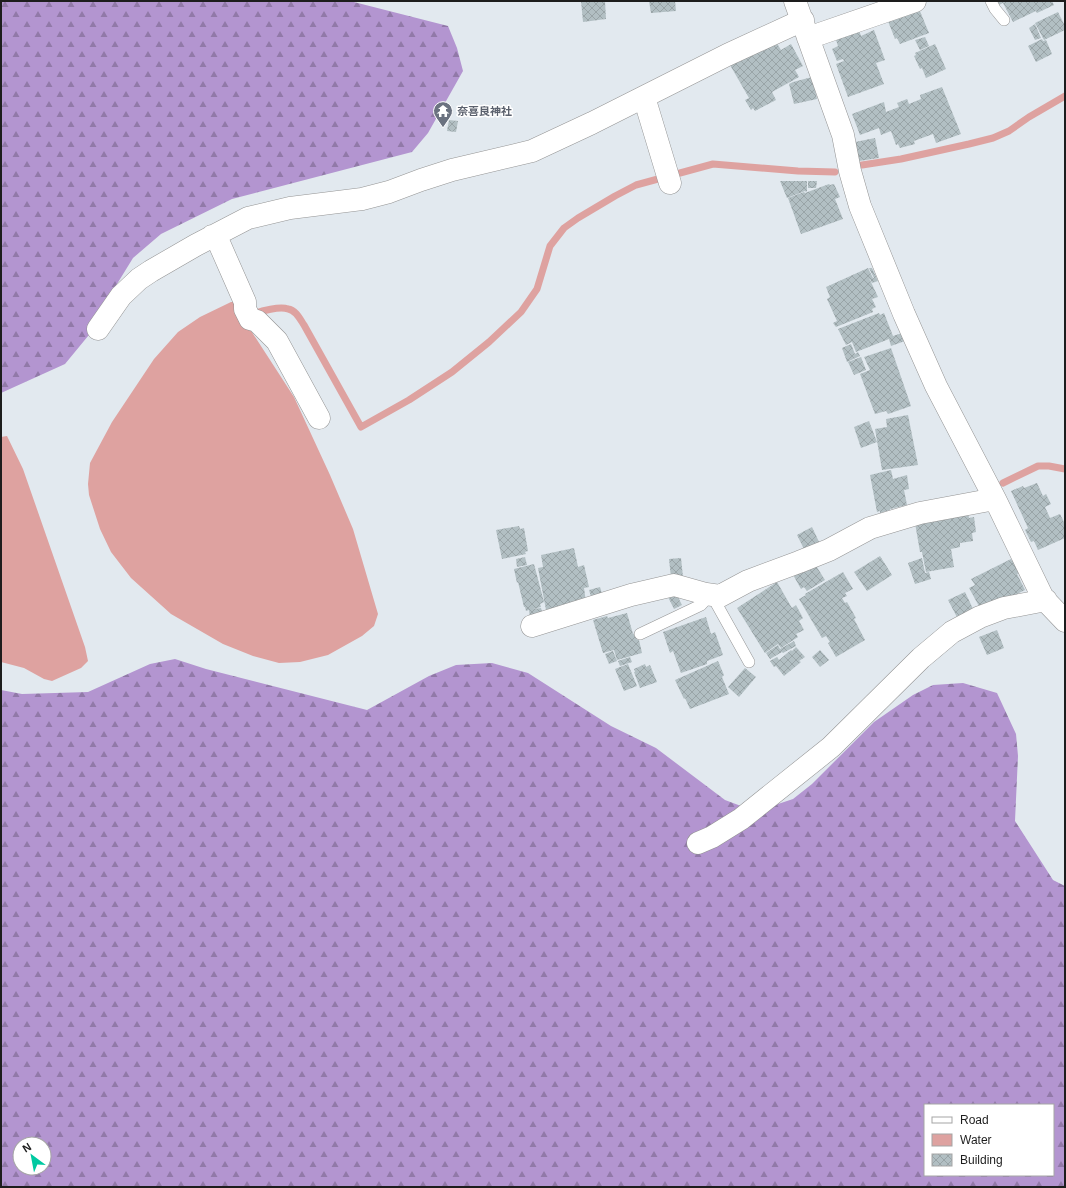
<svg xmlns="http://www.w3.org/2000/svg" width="1066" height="1188" font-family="Arial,'Noto Sans JP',sans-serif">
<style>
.forest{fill:url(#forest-firs);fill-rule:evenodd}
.water{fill:#dea2a0}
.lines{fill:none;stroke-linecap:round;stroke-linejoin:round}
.stream{stroke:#dea2a0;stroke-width:7}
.building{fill:url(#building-cross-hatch)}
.lane-casing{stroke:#949494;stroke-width:12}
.street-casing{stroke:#949494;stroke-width:23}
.lane{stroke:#fff;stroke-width:11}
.street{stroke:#fff;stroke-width:22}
.labels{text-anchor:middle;stroke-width:3;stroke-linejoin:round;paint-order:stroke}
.worship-label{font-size:11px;font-weight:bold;fill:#5b616d;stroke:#fff;text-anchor:start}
</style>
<defs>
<pattern id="forest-firs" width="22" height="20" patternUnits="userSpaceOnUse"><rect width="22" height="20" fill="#b395d0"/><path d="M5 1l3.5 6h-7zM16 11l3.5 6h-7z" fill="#9179a8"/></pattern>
<pattern id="building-cross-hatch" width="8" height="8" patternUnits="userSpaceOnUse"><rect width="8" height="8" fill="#b2bfc3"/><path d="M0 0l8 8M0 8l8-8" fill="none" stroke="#99a4a7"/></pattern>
</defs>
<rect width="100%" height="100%" fill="#e2e9ef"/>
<!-- forest -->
<path class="forest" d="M1,1H350L448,26L457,48L463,71L428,133L412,152L232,199L161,234L133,258L117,284L93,330L65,364L1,393Z
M175,659L206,669L367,710L429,676L456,665L492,663L528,673L611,726L656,748L725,800L749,809L775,805L793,799L812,784L874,722L913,695L933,685L963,683L997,693L1016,734L1018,756L1015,821L1053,880L1065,886V1187H1V690L22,694L88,692L150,664ZM925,1105H1053V1175H925ZM20,1144H44V1168H20Z"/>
<!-- water -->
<path class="water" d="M231,302H235L246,323L294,397L330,475L353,529L378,614L374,626L362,636L328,655L300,662L279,663L253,656L223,644L171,614L131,578L111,552L100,529L89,495L88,484L90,463L112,422L154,359L178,332L200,317Z
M7,436L23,469L85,647L88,661L81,668L52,681L44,679L24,668L1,662V437Z"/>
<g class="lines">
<!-- stream -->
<path class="stream" d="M862,165L901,159L969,144L993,138L1009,131L1029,117L1065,96
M253,314C261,311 280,306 288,309C296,310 300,319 304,325L361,427L409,400L452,372L489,342L521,312L537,289L550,246L564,228L578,218L615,196L636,185L713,164L798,171L835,172
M1003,483L1038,466H1049L1065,469"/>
</g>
<!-- building -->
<path class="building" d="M581,1H605L606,19L583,22Z
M649,1H675L676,11L651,13Z
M997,1H1052L1054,5L1037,13L1036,11L1013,22L1003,3L999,5Z
M917,4L929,33L900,44L897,38L895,39L886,16Z
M1058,12L1065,26V30L1044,40L1035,23Z
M1035,24L1041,38L1035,40L1029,28Z
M859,30L861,36L874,30L885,60L876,63L884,84L848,97L836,64L844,61L843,59L837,61L832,49L838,46L836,40Z
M925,37L929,46L920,50L915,40Z
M1042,39L1043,41L1046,40L1052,54L1036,62L1028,46Z
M775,40L781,50L791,44L803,66L795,70L799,77L772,92L776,100L755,111L753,108L751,110L745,100L749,98L730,65Z
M935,44L946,69L926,78L922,68L920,69L914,56L916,55L915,53Z
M812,77L817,99L794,104L789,84L793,82Z
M942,87L961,134L936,143L933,134L914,141L915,144L900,148L898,144L896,145L891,131L881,135L879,128L860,135L852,114L884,102L886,112L899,107L897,103L907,99L909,104L921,99L920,95Z
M449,120L458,121L456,132L447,131Z
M875,138L879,158L859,161L855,142Z
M780,181H807V191L806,192L805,191L787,198Z
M808,181H817L816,188H808Z
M829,184L830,185L834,184L840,197L835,199L843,219L801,234L788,198L804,192L805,193Z
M868,268L873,278L869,280H870L878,297L872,299L876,307L872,309L873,312L836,327L833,323L837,321L827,299L830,297L826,287Z
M869,268H872L878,281L872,283L870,279L874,278Z
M879,313L880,315L884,313L893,336L902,333L905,341L891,346L889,339L856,352L852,342L846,345L838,329Z
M851,344L855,354L858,352L860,356L847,362L842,348Z
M891,348L911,406L888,414L886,411L875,414L860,374L870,370L864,357Z
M861,357L866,370L854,375L848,362Z
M908,415L918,465L882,470L875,429L887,427L886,419Z
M869,421L877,442L861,448L854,427Z
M891,470L893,479L907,475L909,489L904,490L907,505L890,509V510L880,513V511L877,512L870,475Z
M1037,483L1043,496L1046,494L1051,504L1045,507L1050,518L1060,514L1065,524V538L1038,550L1034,541L1031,542L1025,530L1028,528L1011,491L1023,486L1024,488Z
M968,512L969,518L974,517L976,532L972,533L973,541L960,543V547L951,549L954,567L926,572L922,552H920L915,523Z
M519,526L520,529L524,528L528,551L525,552L526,554L502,559L496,530Z
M812,527L821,546L806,553L797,535Z
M574,548L578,567L584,565L589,587L584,588L586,602L546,610L538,568L543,567L541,555Z
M880,556L892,575L867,591L854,572Z
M525,557L527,565L517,567L516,559Z
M681,558L683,577L671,578L669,559Z
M922,558L925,573L929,572L931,579L915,584L908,563Z
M1011,559L1012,561L1015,559L1022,572L1017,574L1025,590L987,609L980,608L969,588L975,585L971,579Z
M534,564L544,602L540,604L541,607L533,609L541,608L543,615L530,618L529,610L526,611L525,607H524L518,582L517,583L514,569Z
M815,564L825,580L807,591L804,587L801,589L792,573L795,572L797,574Z
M843,572L853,589L845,593L847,596L842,598L845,603L847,602L856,618L854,619L865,640L836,657L828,643L830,642L826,636L822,638L799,599L806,595L805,594Z
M777,582L792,608L796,605L803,618L799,621L804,630L796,634L798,637L781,648L778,644L765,653L737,608Z
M600,587L603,597L592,600L589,590Z
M965,592L975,613L959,621L948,600Z
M676,593L682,605L674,609L668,597Z
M627,613L633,634L635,633L637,640H639L642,653L617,660L614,650L603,653L593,620L607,616L608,618Z
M706,617L711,634L715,632L723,655L707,661V664L681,673L673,651L670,653L663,632Z
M997,630L1004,648L987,655L979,637Z
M794,641L796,646L783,653L782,652L770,659L766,653L778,645L780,649Z
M796,647L805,657L799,661L801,662L784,676L776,666L774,667L770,661L777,657L779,660L791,650L792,651Z
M820,650L829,660L820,667L812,657Z
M613,651L617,661L609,664L605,654Z
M630,657L632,662L620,666L618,661Z
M718,661L724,675L722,677L729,694L690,709L685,698L684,699L675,680Z
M628,664L637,686L624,691L615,669Z
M645,664L646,667L650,665L657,682L640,688L634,672H635L634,669Z
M745,668L756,677L739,697L728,687Z"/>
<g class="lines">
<!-- lane casing -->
<g class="lane-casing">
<path id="lane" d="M991,1L995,9L1004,20
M640,634L701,605L711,594L749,662"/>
</g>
<!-- street casing -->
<g class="street-casing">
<path id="street" d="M795,1L843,135L850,171L860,206L904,314L936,386L995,499L1043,598L1065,621
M808,38L915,1
M644,97L670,183
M212,236L219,243L245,302V309L250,319L257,321L277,341L319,418
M98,329L121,296L139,279L151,271L196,245L248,218L290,208L362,199L389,192L421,180L452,170L532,151L592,123L727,55L803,20
M532,626L631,595L674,585L706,594L720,596L748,581L799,562L829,550L870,528L920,513L995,499
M698,843L712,837L741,819L831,747L921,658L952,632L980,617L1004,608L1046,600"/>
</g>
<!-- lane -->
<use href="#lane" class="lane"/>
<!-- street -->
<use href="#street" class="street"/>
</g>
<!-- icons -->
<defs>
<g id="temple-pin" transform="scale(1)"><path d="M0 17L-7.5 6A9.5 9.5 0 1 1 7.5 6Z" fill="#6b7280" stroke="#fff"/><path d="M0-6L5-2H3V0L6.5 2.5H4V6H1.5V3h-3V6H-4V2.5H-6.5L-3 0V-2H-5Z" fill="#fff"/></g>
</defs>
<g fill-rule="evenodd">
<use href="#temple-pin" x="443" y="111"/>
</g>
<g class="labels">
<!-- worship labels -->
<g class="worship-label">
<text x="457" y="115">奈喜良神社</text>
</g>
</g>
<!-- border -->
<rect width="1066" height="1188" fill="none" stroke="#1d1d1d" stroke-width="4"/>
<!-- legend -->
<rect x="924" y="1104" width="130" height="72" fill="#ffffff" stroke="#a5a5a5"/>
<rect x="932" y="1117" width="20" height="6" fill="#ffffff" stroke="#a5a5a5"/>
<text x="960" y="1124" font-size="12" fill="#1d1d1d">Road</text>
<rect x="932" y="1134" width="20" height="12" fill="#dea2a0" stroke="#a5a5a5"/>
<text x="960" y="1144" font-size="12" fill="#1d1d1d">Water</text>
<rect x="932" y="1154" width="20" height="12" fill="url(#building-cross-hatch)" stroke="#a5a5a5"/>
<text x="960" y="1164" font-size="12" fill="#1d1d1d">Building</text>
<!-- north arrow -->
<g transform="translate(32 1156) rotate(328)"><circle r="19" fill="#ffffff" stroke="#a5a5a5"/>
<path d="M0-3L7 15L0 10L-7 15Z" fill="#00c9a1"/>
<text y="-6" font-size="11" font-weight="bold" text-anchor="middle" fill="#1d1d1d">N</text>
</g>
</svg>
